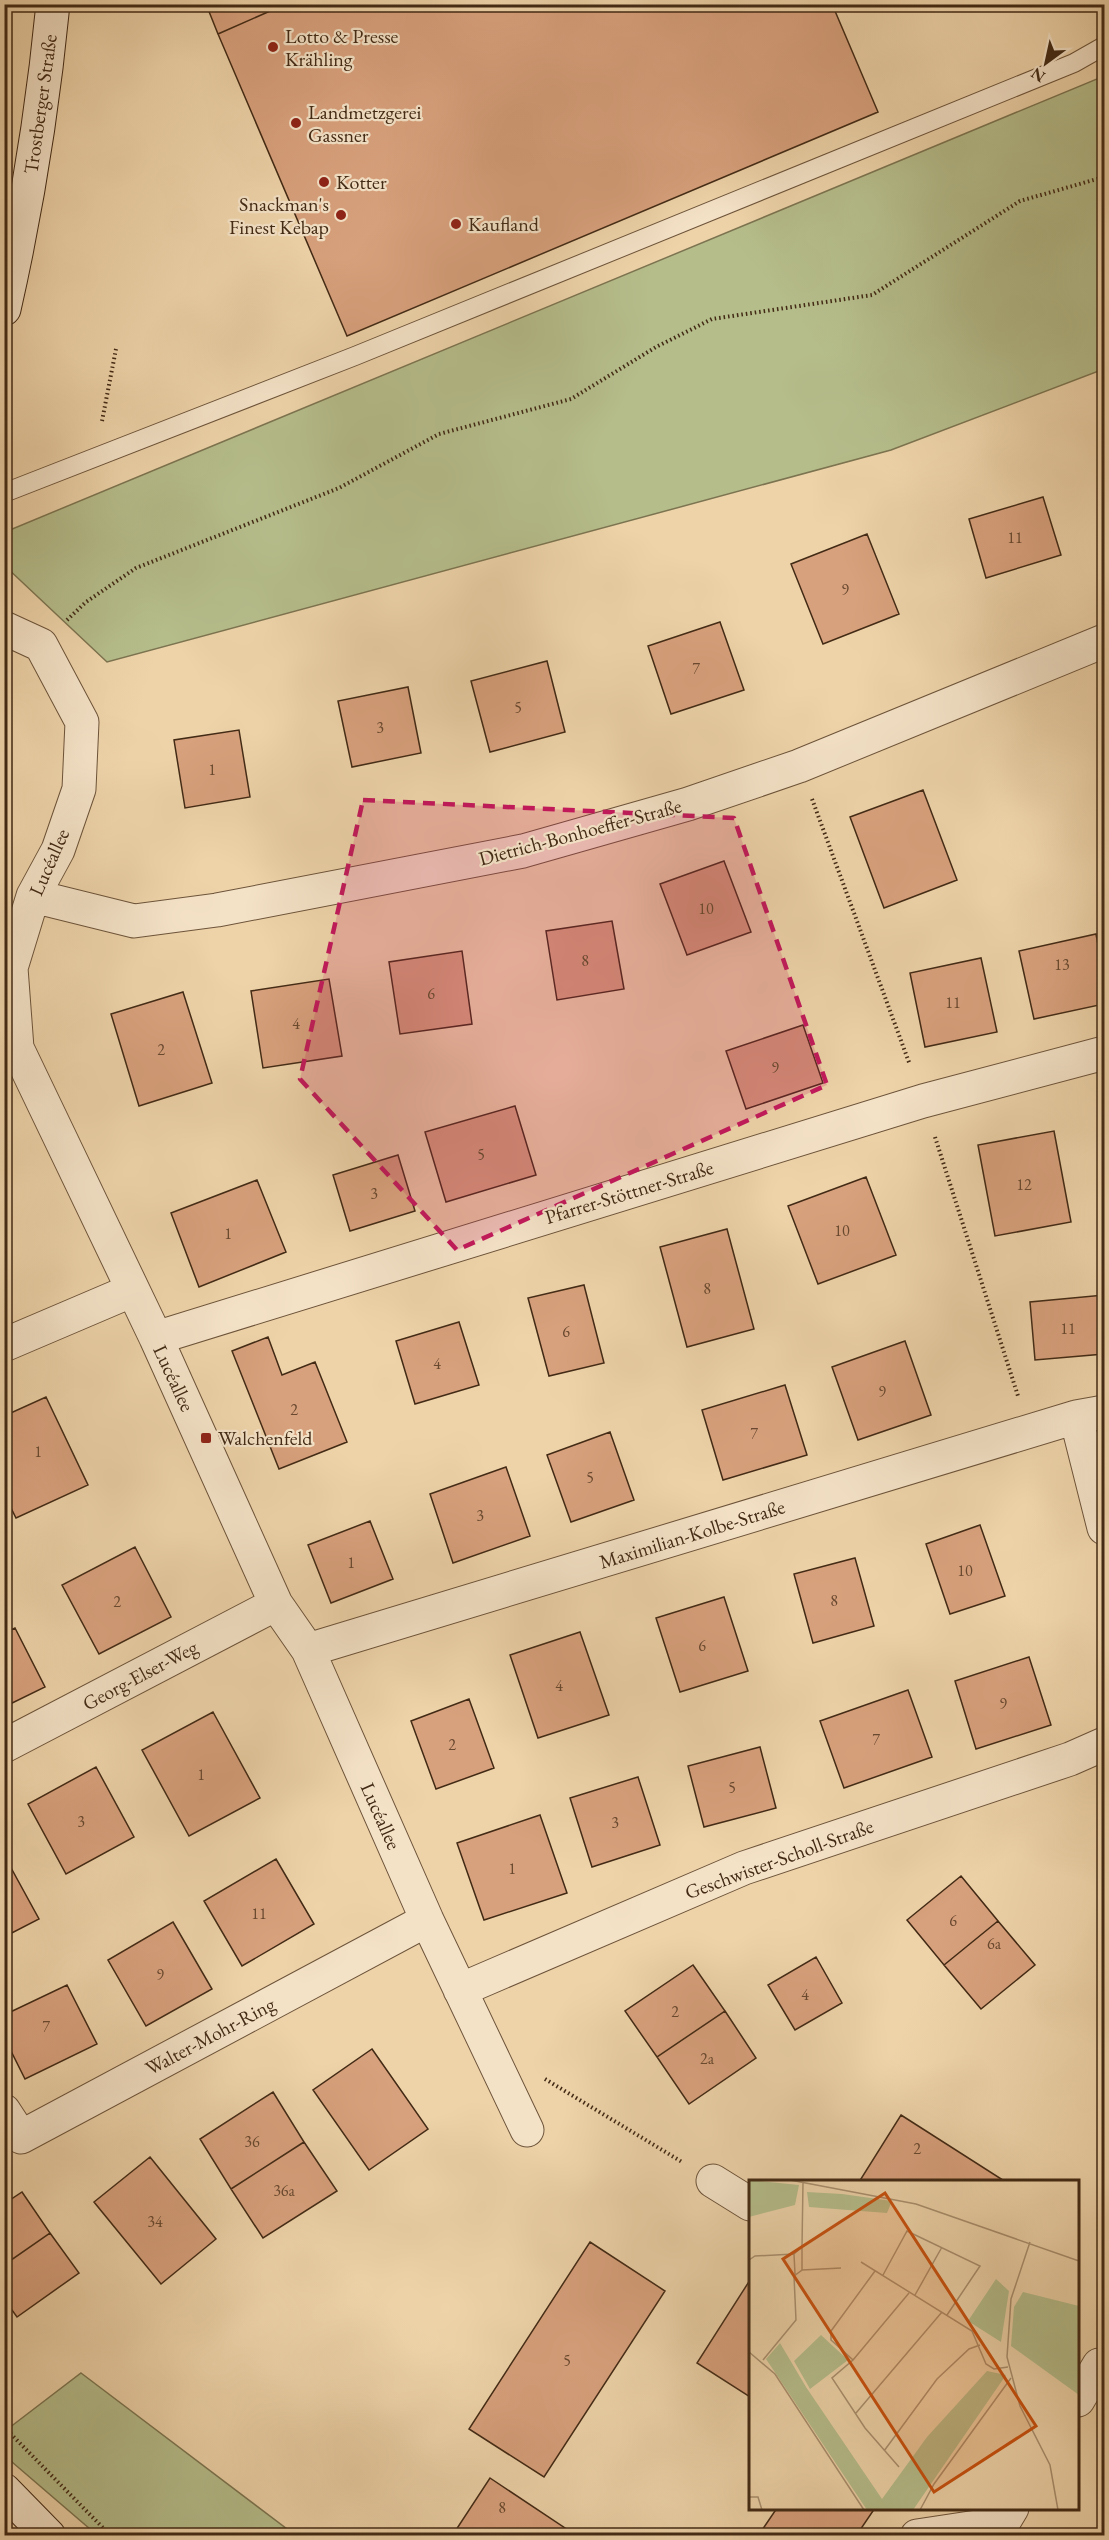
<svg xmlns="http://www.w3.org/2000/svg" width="1109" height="2540" font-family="'EB Garamond',serif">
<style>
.green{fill:#b5bd8b;stroke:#7c7450;stroke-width:1.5}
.building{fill:#d8a17d;stroke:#422a15;stroke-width:1.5}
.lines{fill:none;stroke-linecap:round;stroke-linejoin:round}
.lane-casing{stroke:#6d543a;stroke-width:20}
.street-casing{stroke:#6d543a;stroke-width:35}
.secondary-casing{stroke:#422a15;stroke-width:35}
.path{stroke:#422a15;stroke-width:4;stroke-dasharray:1.5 3;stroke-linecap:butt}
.lane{stroke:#f4e2c7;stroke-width:18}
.street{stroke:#f4e2c7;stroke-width:33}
.secondary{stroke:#f4e2c7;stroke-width:33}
.marked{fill:#c2185b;fill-opacity:0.2;stroke:#c2185b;stroke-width:4.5;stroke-dasharray:12 8;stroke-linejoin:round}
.poi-dot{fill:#8f2418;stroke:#f4e2c7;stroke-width:2}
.labels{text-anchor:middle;stroke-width:4.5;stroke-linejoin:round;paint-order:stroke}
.number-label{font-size:16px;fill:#68482f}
.poi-label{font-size:20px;fill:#422a15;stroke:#f4e2c7;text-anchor:start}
.street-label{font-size:20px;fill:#422a15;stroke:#f4e2c7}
.inset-road{fill:none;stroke:#a98f6e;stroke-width:1.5}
.view{fill:#c7500e;fill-opacity:0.15;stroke:#c7500e;stroke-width:3}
.inset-edge{fill:none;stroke:#422a15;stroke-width:3}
</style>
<rect width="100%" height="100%" fill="#eed3a9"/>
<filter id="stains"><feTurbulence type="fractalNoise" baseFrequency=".00333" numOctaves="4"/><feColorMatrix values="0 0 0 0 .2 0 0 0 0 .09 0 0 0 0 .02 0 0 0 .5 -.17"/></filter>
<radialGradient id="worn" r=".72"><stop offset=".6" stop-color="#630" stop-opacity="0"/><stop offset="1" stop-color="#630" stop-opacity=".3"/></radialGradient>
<!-- green -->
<path class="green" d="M1104,76V369L891,450L107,662L5,566V532Z
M81,2373L295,2535H97L5,2456V2431Z"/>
<!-- building -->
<path class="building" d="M206,4H286L218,34Z
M286,4H832L878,112L347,336L218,34Z
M1043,497L1061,555L986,578L969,519Z
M867,534L899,614L823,644L791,564Z
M720,622L744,690L671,714L648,646Z
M547,661L565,732L490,752L471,681Z
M408,687L421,753L352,767L338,701Z
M239,730L250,797L185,808L174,740Z
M923,790L957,880L884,908L850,817Z
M724,861L751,932L687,955L660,884Z
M612,921L624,989L557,1000L546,931Z
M1096,934L1104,977V1004L1034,1019L1019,951Z
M462,951L472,1024L400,1034L389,962Z
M981,958L997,1032L925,1047L910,973Z
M329,979L342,1056L263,1068L251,991Z
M183,992L212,1083L139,1106L111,1014Z
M803,1025L823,1083L746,1109L726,1051Z
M515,1106L536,1175L446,1202L425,1132Z
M1054,1131L1071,1222L995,1236L978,1145Z
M398,1155L415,1211L350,1231L333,1175Z
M866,1177L896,1255L818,1284L788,1206Z
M257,1180L286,1252L199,1287L171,1213Z
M727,1229L754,1329L687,1347L660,1247Z
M584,1285L604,1363L549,1376L528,1298Z
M1104,1295V1354L1035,1360L1030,1302Z
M459,1322L479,1385L415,1404L396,1341Z
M268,1337L282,1375L315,1362L347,1442L279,1469L232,1351Z
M905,1341L931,1415L858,1440L832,1367Z
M785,1385L807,1455L723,1480L702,1410Z
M46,1397L88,1485L16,1518L4,1494V1416Z
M610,1432L634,1500L571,1522L547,1455Z
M506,1467L530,1536L453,1563L430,1494Z
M370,1521L393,1579L331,1603L308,1545Z
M980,1525L1005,1596L950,1614L926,1544Z
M135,1547L171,1617L99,1654L62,1585Z
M855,1558L874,1626L813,1643L794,1574Z
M724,1597L748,1671L680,1692L656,1618Z
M15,1628L45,1687L4,1707V1633Z
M580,1632L609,1715L538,1738L510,1655Z
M1029,1657L1051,1725L976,1749L955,1681Z
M908,1690L932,1757L844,1788L820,1721Z
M469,1699L494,1768L436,1789L411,1721Z
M213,1712L260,1798L189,1836L142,1750Z
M760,1747L776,1808L704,1827L688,1766Z
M96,1767L134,1837L66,1874L28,1804Z
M638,1777L660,1845L592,1867L570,1798Z
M540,1815L567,1893L484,1920L457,1843Z
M1104,1831V1865L1098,1832Z
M4,1855L39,1919L4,1937Z
M276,1859L314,1924L242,1966L204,1901Z
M961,1876L998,1921L944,1965L907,1920Z
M998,1921L1035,1965L981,2009L944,1965Z
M173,1922L212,1989L146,2026L108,1960Z
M816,1957L842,2003L795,2030L768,1985Z
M693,1965L725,2011L657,2057L625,2011Z
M67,1985L97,2044L25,2079L4,2037V2015Z
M725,2011L756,2058L689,2104L657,2057Z
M372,2049L428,2129L369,2170L313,2090Z
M273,2092L304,2142L231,2189L200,2139Z
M901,2115L1006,2182H859Z
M304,2142L337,2191L263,2238L231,2189Z
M150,2157L216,2239L161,2284L94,2202Z
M22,2192L50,2233L4,2265V2204Z
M50,2233L79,2273L17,2317L4,2299V2265Z
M590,2242L665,2291L544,2477L469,2429Z
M750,2280V2397L697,2363Z
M490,2478L577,2536H452Z
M777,2508H875L856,2536H758Z"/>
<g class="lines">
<!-- lane casing -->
<g class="lane-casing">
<path id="lane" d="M4,493L355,356L1074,63L1104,46"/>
</g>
<!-- street casing -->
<g class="street-casing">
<path id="street" d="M4,628L41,645L82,722L79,789L58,850L33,896L11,968L17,1048L156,1338L276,1604L308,1650L427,1920L527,2130
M33,896L134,921L217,910L523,851L688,804L799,766L1104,641
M156,1338L923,1101L1104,1053
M4,1345L133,1290
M1104,1412L1076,1417L1104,1528
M308,1650L1076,1417
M4,1746L276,1604
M460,1990L744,1868L1070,1759L1104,1744
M4,2111L21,2137L427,1920
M713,2181L750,2204
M1078,2400L1099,2365
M917,2536L1003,2523L1012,2508"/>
</g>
<!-- secondary casing -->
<g class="secondary-casing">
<path id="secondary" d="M4,309C27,208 43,107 53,4
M4,2490L49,2536"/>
</g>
<!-- path -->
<path class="path" d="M102,421L116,349
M67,620L86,602L136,568L339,488L439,434L571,399L656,347L712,319L872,295L1020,201L1104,177
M812,799L910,1065
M935,1137L1018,1396
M545,2079L682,2162
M4,2427L111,2536"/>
<!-- lane -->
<use href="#lane" class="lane"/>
<!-- street -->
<use href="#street" class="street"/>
<!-- secondary -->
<use href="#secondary" class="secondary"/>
</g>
<!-- marked area -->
<path class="marked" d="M363,800L734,818L827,1085L457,1250L300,1079Z"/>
<!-- markers -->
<g class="poi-dot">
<circle cx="273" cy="47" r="6"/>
<circle cx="296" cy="123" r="6"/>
<circle cx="324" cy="182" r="6"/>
<circle cx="341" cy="215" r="6"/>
<circle cx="456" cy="224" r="6"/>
<rect x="200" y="1432" width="12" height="12" rx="3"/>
</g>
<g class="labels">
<!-- number labels -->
<g class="number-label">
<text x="1015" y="543">11</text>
<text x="845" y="595">9</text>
<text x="696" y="674">7</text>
<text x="518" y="713">5</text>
<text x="380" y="733">3</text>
<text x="212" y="775">1</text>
<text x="706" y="914">10</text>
<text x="585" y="966">8</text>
<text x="1062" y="970">13</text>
<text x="431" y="999">6</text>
<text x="953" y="1008">11</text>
<text x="296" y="1029">4</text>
<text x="161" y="1055">2</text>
<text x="775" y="1073">9</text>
<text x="481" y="1160">5</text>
<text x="1024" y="1190">12</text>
<text x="374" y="1199">3</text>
<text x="842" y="1236">10</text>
<text x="228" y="1239">1</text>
<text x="707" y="1294">8</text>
<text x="1068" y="1334">11</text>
<text x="566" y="1337">6</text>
<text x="437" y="1369">4</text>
<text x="882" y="1397">9</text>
<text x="294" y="1415">2</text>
<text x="754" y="1439">7</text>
<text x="38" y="1457">1</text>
<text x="590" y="1483">5</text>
<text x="480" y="1521">3</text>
<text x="351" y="1568">1</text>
<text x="965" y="1576">10</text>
<text x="834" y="1606">8</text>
<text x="117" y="1607">2</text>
<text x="702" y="1651">6</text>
<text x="559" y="1691">4</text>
<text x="1003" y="1709">9</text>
<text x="876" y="1745">7</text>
<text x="452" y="1750">2</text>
<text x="201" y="1780">1</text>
<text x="732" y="1793">5</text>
<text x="81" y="1827">3</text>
<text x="615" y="1828">3</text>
<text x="512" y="1874">1</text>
<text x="259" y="1919">11</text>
<text x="953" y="1926">6</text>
<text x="994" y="1949">6a</text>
<text x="160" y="1980">9</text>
<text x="805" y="2000">4</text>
<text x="675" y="2017">2</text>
<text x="46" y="2032">7</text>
<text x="707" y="2064">2a</text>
<text x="252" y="2147">36</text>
<text x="917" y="2154">2</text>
<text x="284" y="2196">36a</text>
<text x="155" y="2227">34</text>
<text x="567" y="2366">5</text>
<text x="502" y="2513">8</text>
</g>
<!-- poi labels -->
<g class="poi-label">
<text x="285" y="43">Lotto &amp; Presse<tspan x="285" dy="23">Krähling</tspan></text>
<text x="308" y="119">Landmetzgerei<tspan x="308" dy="23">Gassner</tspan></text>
<text x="336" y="189">Kotter</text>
<text x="329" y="211" text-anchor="end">Snackman's<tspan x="329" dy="23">Finest Kebap</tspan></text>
<text x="468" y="231">Kaufland</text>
<text x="218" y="1445">Walchenfeld</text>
</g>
<!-- street labels -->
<g class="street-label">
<text transform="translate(40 104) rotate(-82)" y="7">Trostberger Straße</text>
<text transform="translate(580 832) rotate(-15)" y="7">Dietrich-Bonhoeffer-Straße</text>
<text transform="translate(49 862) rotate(-66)" y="7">Lucéallee</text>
<text transform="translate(629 1192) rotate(-17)" y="7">Pfarrer-Stöttner-Straße</text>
<text transform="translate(174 1378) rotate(65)" y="7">Lucéallee</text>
<text transform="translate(692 1534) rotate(-17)" y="7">Maximilian-Kolbe-Straße</text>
<text transform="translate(140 1675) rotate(-28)" y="7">Georg-Elser-Weg</text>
<text transform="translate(381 1816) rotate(66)" y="7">Lucéallee</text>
<text transform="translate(779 1859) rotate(-20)" y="7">Geschwister-Scholl-Straße</text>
<text transform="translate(210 2036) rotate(-28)" y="7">Walter-Mohr-Ring</text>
</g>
</g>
<!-- overview -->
<g transform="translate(749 2180)">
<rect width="330" height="330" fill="#eed3a9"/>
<path d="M0,0L50,5L46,25L0,37ZM58,12L93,14L143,21L138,33L60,27ZM247,99L260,111L252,162L219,141ZM274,112L330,126V215L262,166L265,127ZM72,155L99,180L61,209L45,181ZM31,163L57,207L133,319L178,257L238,191L257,195L164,330H118L17,179Z" fill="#b5bd8b"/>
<path class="inset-road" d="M41,0L167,24L330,81M281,62L262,119L258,177L271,226L301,285L309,330M0,80L6,76L45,74M112,82L223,151L237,184L245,189L259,187M53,90L92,88M126,91L82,151V160L104,180L83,198L116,248L150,287M46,94L45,74L53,67L54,2M134,95L158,51L231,86L198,135M166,115L193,67M0,172L26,194L115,330M14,180L47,140L45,96L53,90V67M104,180L160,113M107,233L193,132M135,271L188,199L220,169L231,165M0,317H9L13,330M171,330L185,304L262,198"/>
<path class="view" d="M136,13L287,246L185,312L34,79Z"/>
<rect width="330" height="330" class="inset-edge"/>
</g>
<!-- margin -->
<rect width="1109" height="2540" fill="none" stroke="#eed3a9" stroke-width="24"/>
<rect x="6" y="6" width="1097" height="2528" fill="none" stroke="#422a15" stroke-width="3"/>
<rect x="12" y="12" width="1085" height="2516" fill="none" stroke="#422a15" stroke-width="1.5"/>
<!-- north arrow -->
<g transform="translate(1046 63) rotate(213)" stroke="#f4e2c7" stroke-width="4.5" paint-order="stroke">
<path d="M0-4.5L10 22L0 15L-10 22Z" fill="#422a15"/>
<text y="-9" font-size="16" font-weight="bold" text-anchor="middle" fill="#422a15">N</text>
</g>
<rect width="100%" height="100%" filter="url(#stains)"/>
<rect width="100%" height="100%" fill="url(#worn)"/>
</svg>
